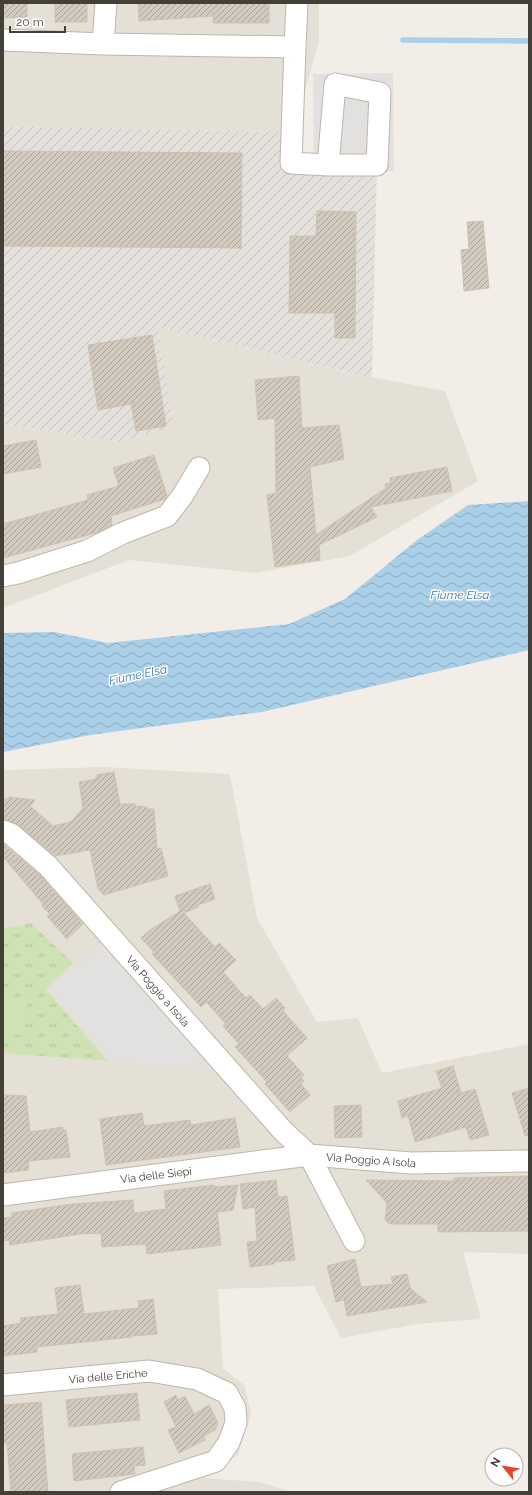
<svg xmlns="http://www.w3.org/2000/svg" width="532" height="1495" font-family="Raleway,sans-serif">
<style>
.residential{fill:#e5e0d6}
.industrial{fill:url(#industrial-furrows)}
.park{fill:url(#park-tufts)}
.pitch{fill:#cee2b4}
.parking{fill:#e3e1df}
.water{fill:url(#water-waves)}
.lines{fill:none;stroke-linecap:round;stroke-linejoin:round}
.stream{stroke:#a9cfe9;stroke-width:5.5}
.building{fill:url(#building-hatch);stroke:#ccc2b2}
.minor-casing{stroke:#bcb6ab;stroke-width:23}
.minor{stroke:#fff;stroke-width:21}
.labels{text-anchor:middle;stroke-width:3;stroke-linejoin:round;paint-order:stroke}
.street-label{font-size:11px;fill:#443f37;stroke:#fff}
.water-label{font-size:12px;font-style:italic;fill:#3b79a5;stroke:#fff}
</style>
<defs>
<pattern id="industrial-furrows" width="10" height="10" patternUnits="userSpaceOnUse"><rect width="10" height="10" fill="#e4e0dc"/><path d="M-1 1l2-2M0 10L10 0M9 11l2-2" fill="none" stroke="#c5c1bd"/></pattern>
<pattern id="park-tufts" width="24" height="20" patternUnits="userSpaceOnUse"><rect width="24" height="20" fill="#cee2b4"/><path d="M3 7l-1-3M5 7V3M7 7l1-3M15 17l-1-3M17 17v-4M19 17l1-3" fill="none" stroke="#b2c39b"/></pattern>
<pattern id="water-waves" width="16" height="10" patternUnits="userSpaceOnUse"><rect width="16" height="10" fill="#a9cfe9"/><path d="M0 5q4-4 8 0t8 0" fill="none" stroke="#8ba9be"/></pattern>
<pattern id="building-hatch" width="6" height="6" patternUnits="userSpaceOnUse"><rect width="6" height="6" fill="#d2cabe"/><path d="M-1 1l2-2M0 6l6-6M5 7l2-2" fill="none" stroke="#aca59b"/></pattern>
</defs>
<rect width="100%" height="100%" fill="#f2eee7"/>
<!-- residential -->
<path class="residential" d="M3,3H319V41L282,172L279,132L3,126Z
M158,327L345,372L445,391L478,481L350,556L256,573L129,560L3,608V424L116,442Z
M104,767L230,774L257,918L317,1022L358,1018L382,1073L529,1044V1254L463,1252L481,1319L417,1324L341,1338L314,1286L218,1289L223,1368L245,1386L251,1415L238,1455L204,1478L259,1482L292,1492H3V770Z"/>
<!-- industrial -->
<path class="industrial" d="M3,126L280,132L282,172L377,165L372,378L158,327L173,427L116,442L3,424Z"/>
<!-- park -->
<path class="park" d="M31,923L73,963L45,989L108,1061L3,1053V929Z"/>
<!-- pitch -->
<path class="pitch" d="M3,998L27,1000L25,1035L3,1033Z"/>
<!-- parking -->
<path class="parking" d="M393,73L394,171L314,172L313,74Z
M103,942L198,1051L195,1061L192,1065L186,1068L112,1061L48,989Z"/>
<!-- water -->
<path class="water" d="M529,501V650L262,712L90,735L3,752V633L54,632L108,643L289,624L345,599L417,540L468,505Z"/>
<g class="lines">
<!-- stream -->
<path class="stream" d="M403,40L529,41"/>
</g>
<!-- building -->
<path class="building" d="M3,3H27V17L3,18Z
M55,3H87V22H55Z
M138,3H269V23H213V16L139,21Z
M3,151L242,153L241,248L3,246Z
M317,211L356,212L355,338H335V313H289L290,236H316Z
M483,221L489,288L464,291L461,250L469,249L467,222Z
M152,335L166,426L136,431L131,404L98,410L88,345Z
M299,376L302,428L339,425L344,459L310,467L316,535L386,488L385,484L391,483L390,478L447,467L452,491L371,507L377,517L319,545L320,560L275,567L267,495L276,493L275,418L258,420L255,380Z
M36,440L41,467L3,474V446Z
M154,455L167,496L165,499L111,516L112,525L99,532L3,558V524L88,500L87,495L119,486L113,468Z
M114,772L120,804H135V806L147,807V809H154L157,849L161,848L168,876L104,895L98,889L90,850L55,856L19,825L3,819V800L10,797L35,800L30,806L53,826L71,822L83,808L79,782L96,779V775Z
M3,844L40,875L83,924L67,939L47,916L50,914L42,906L43,904L3,857Z
M210,884L215,899L198,905V907L184,913L215,947L219,943L236,960L223,972L246,998L250,995L263,1009L276,998L285,1008L283,1011L307,1038L287,1056L304,1075L301,1078L304,1081L301,1084L310,1095L290,1112L265,1084L267,1082L235,1047L239,1044L223,1026L226,1024L206,1002L201,1007L152,954L154,952L141,938L150,930L180,911L175,896Z
M453,1066L461,1093L475,1089L489,1135L470,1140L466,1127L415,1142L408,1116L402,1118L398,1101L442,1088L436,1071Z
M529,1088V1135L525,1136L512,1093Z
M3,1095L26,1096L30,1132L63,1127V1130H66L70,1157L28,1161L29,1170L3,1173Z
M361,1105L362,1137L335,1138L334,1106Z
M142,1113L144,1126L190,1120L191,1125L235,1118L240,1147L106,1165L100,1119Z
M528,1176L529,1231L438,1232V1224H390L385,1220L387,1203L366,1180L454,1181V1178Z
M276,1180L278,1197L287,1196L295,1260L274,1262V1264L250,1267L247,1242L257,1241L255,1207L243,1209L240,1184Z
M214,1185V1187L238,1185L233,1210L217,1212L221,1245L147,1254L146,1244L102,1247L101,1233L80,1234L10,1245L9,1240L3,1241V1218L12,1217L11,1213L72,1204L133,1200L134,1213L166,1209L164,1191Z
M355,1259L361,1287L393,1284L391,1277L407,1274L410,1288L427,1302L347,1316L344,1300L336,1302L327,1266Z
M80,1285L84,1314L139,1308L138,1301L153,1299L157,1334L134,1336L131,1330L132,1337L37,1347V1352L3,1356V1326L21,1323L20,1318L58,1314L55,1288Z
M137,1393L140,1420L69,1427L66,1400Z
M176,1395L178,1400L185,1396L194,1414L209,1405L218,1423L215,1430L204,1436L205,1440L179,1453L168,1430L176,1427L164,1402Z
M41,1402L48,1492H11L7,1443H3V1405Z
M143,1447L145,1465L134,1466L135,1474L74,1481L72,1454Z"/>
<g class="lines">
<!-- minor casing -->
<g class="minor-casing">
<path id="minor" d="M3,40L103,44L295,47L291,163L328,165
M103,44L106,3
M295,47L297,3
M335,84L380,93L377,165H328Z
M3,576L18,573L87,551L123,533L167,516L183,495L199,468
M3,831L11,834L48,866L283,1131L309,1155L354,1241
M3,1195L309,1155L411,1163L529,1161
M3,1385L149,1371L197,1379L227,1393L235,1408L236,1423L229,1442L216,1461L121,1492"/>
</g>
<!-- minor -->
<use href="#minor" class="minor"/>
</g>
<g class="labels">
<!-- street labels -->
<g class="street-label">
<text transform="translate(158 991) rotate(49)" y="4">Via Poggio a Isola</text>
<text transform="translate(371 1160) rotate(4)" y="4">Via Poggio A Isola</text>
<text transform="translate(156 1175) rotate(-7)" y="4">Via delle Siepi</text>
<text transform="translate(108 1376) rotate(-5)" y="4">Via delle Eriche</text>
</g>
<!-- water labels -->
<g class="water-label">
<text x="460" y="599">Fiume Elsa</text>
<text transform="translate(138 675) rotate(-12)" y="4">Fiume Elsa</text>
</g>
</g>
<!-- border -->
<rect width="532" height="1495" fill="none" stroke="#443f37" stroke-width="8"/>
<!-- north arrow -->
<g transform="translate(504 1467) rotate(300)"><circle r="19" fill="#ffffff" stroke="#b4b2af"/>
<path d="M0-3L7 15L0 10L-7 15Z" fill="#e5452b"/>
<text y="-6" font-size="11" font-weight="bold" text-anchor="middle" fill="#443f37">N</text>
</g>
<!-- scale -->
<path d="M10 26v6h55v-6" fill="none" stroke="#443f37" stroke-width="2"/>
<text x="16" y="26" font-size="12" fill="#443f37" stroke="#ffffff" stroke-width="3" paint-order="stroke">20 m</text>
</svg>
